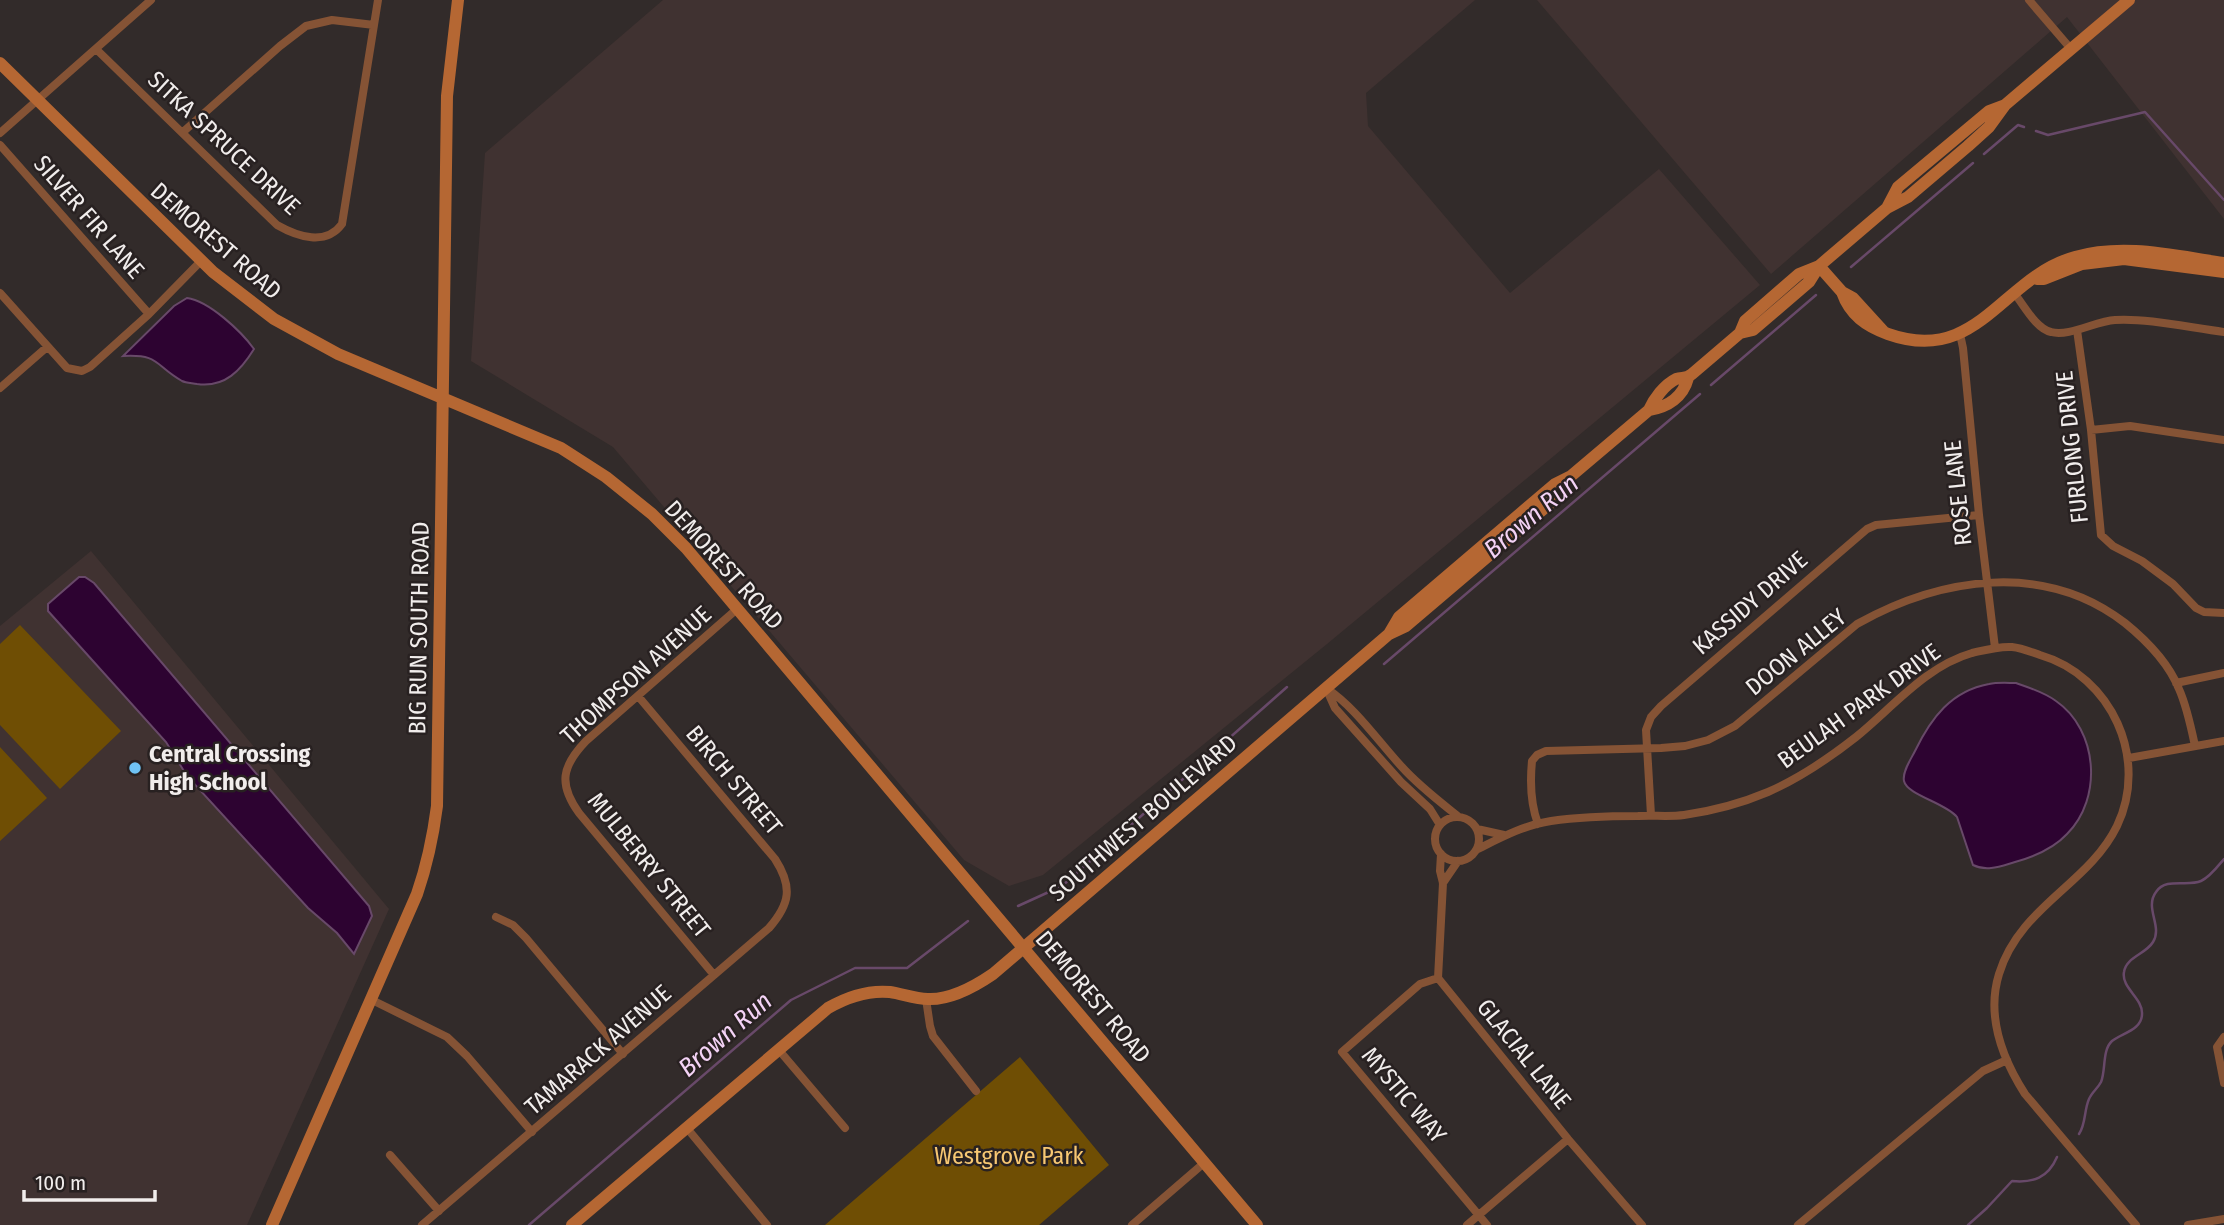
<svg xmlns="http://www.w3.org/2000/svg" width="2224" height="1225" font-family="'Fira Sans Condensed',sans-serif">
<style>
.built{fill:#403231}
.green{fill:#6f4e04}
.water{fill:#2d0331;stroke:#684969;stroke-width:2}
.lines{fill:none;stroke-linecap:round;stroke-linejoin:round}
.stream{stroke:#684969;stroke-width:2.5}
.street{stroke:#855335;stroke-width:8}
.secondary{stroke:#b56733;stroke-width:12}
.poi-dot{fill:#6fc2f4;stroke:#282121;stroke-width:2.5}
.labels{text-anchor:middle;stroke-width:5;stroke-linejoin:round;paint-order:stroke}
.street-label{font-size:24px;fill:#f1edec;stroke:#282121}
.poi-label{font-size:24px;font-weight:bold;fill:#f1edec;stroke:#282121;text-anchor:start}
.park-label{font-size:24px;fill:#f7c772;stroke:#282121}
.water-label{font-size:26px;font-style:italic;fill:#f4d3f6;stroke:#282121}
</style>
<rect width="100%" height="100%" fill="#322b2a"/>
<!-- built -->
<path class="built" d="M663,0H1475L1366,93L1368,126L1510,293L1659,169L1760,285L1327,644L1043,875L1009,886L964,860L613,447L471,361L485,153Z
M1537,0H2224V219L2067,17L1771,274Z
M91,551L389,909L247,1225H0V626Z"/>
<!-- green -->
<path class="green" d="M20,625L121,731L60,789L0,725V644Z
M0,747L47,798L0,841Z
M1020,1057L1109,1165L1039,1225H825Z"/>
<!-- water -->
<path class="water" d="M187,298C209,301 241,331 254,349C241,370 225,388 197,384C192,383 186,383 182,381C154,365 160,354 123,356L174,306Z
M79,577H85L94,583L369,906L372,916L354,954L337,933L308,908L187,776L166,742L48,611V604Z
M2016,683C2030,688 2044,692 2056,701C2098,730 2103,798 2067,834C2054,848 2033,857 2015,862C2001,866 1987,872 1973,865L1957,817C1946,803 1907,795 1904,781C1902,772 1911,759 1915,751C1931,718 1951,691 1989,684C1998,682 2008,683 2016,683Z"/>
<g class="lines">
<!-- stream -->
<path class="stream" d="M2036,131L2048,135L2145,112L2224,200
M1984,154L2018,125L2024,127
M1851,267L1973,163
M1711,385L1816,295
M1384,664L1700,394
M1018,906L1062,886L1287,687
M2079,1134C2086,1124 2084,1110 2089,1099C2092,1092 2098,1088 2101,1082C2106,1070 2102,1050 2112,1041C2122,1033 2142,1030 2142,1014C2143,998 2121,988 2124,972C2126,957 2146,954 2153,942C2163,926 2144,908 2156,892C2166,877 2187,887 2201,881C2210,877 2218,866 2224,859
M529,1225L791,1000L855,968H907L968,921
M1968,1225L1987,1208L2012,1181C2033,1183 2048,1178 2057,1157"/>
<!-- street -->
<path class="street" d="M2029,0L2071,49
M96,49L277,225C298,237 326,246 342,224L378,0
M183,132L280,46L306,26L332,20L374,25
M0,133L151,0
M0,145L149,314
M0,293L67,368L82,371L90,367L149,314L201,261
M2014,293C2024,305 2036,329 2051,332C2069,337 2096,321 2115,320C2148,318 2191,328 2224,332
M2077,330L2091,430L2101,535L2113,546L2142,561L2173,584L2196,608L2204,612L2224,613
M1960,334L1963,348L1979,515L1995,648
M0,388L47,347
M2091,430L2130,426L2224,440
M2176,683L2224,673
M1326,688C1356,708 1377,740 1402,767C1419,786 1439,801 1459,817
M1326,688L1335,708L1401,782L1430,809L1440,825
M2129,758L2224,741
M1651,815L1646,730L1651,717L1661,706L1867,529L1876,525L1979,515
M1435 839a22 22 0 1 1 44 0a22 22 0 1 1-44 0Z
M1538,824C1531,805 1530,781 1532,761L1537,755L1546,751L1661,748L1685,746L1708,740L1735,726L1857,624C1941,577 2045,561 2125,623C2146,640 2169,664 2179,689C2187,707 2191,727 2195,746
M1477,829L1504,835
M1476,850C1500,838 1524,825 1551,821C1579,817 1609,816 1638,816C1653,815 1669,817 1684,815C1712,811 1742,803 1768,792C1800,778 1828,759 1856,737C1892,708 1926,666 1972,653C1985,650 1999,646 2012,647C2022,648 2031,652 2040,655C2112,676 2149,759 2117,826C2088,885 2020,906 1999,974C1986,1016 2002,1058 2025,1094L2136,1225
M1441,854L1440,871L1443,883L1438,978L1568,1139L1642,1225
M1443,883L1458,861
M496,917L513,925L526,938L623,1054
M714,975L579,813C558,784 562,766 586,741L737,609
M1438,978L1420,984L1342,1052L1487,1225
M926,999L930,1026L933,1036L976,1091
M372,1000L447,1037L467,1056L532,1132
M2224,1037L2217,1047L2224,1083
M778,1049L845,1128
M686,1127L767,1225
M390,1155L439,1211
M422,1225L769,928C790,904 793,887 775,859L638,696
M1132,1225L1204,1163
M1467,1225L1568,1139
M1798,1225L1983,1071L2007,1060
M2188,1225L2224,1219"/>
<!-- secondary -->
<path class="secondary" d="M0,63L213,272L274,319L338,354L561,448L606,477L652,514L686,548L1257,1225
M1887,208L1898,187L1989,111L2005,105
M1819,266L1842,292L1853,298L1884,332
M2037,279H2044L2082,264L2124,259L2224,272
M1842,292C1850,315 1866,326 1888,334C1978,366 2002,277 2075,257C2125,243 2174,256 2224,263
M1740,333L1753,330L1809,282L1819,266
M1649,410C1668,407 1683,397 1688,378
M1389,634L1399,617L1555,484L1571,476L1649,410C1654,399 1664,385 1676,379C1683,377 1686,379 1692,374L1740,333L1745,321L1799,274L1819,266L1887,208L1908,197L1968,146L1989,127L2005,105L2129,0
M272,1225L417,894C427,865 433,837 437,806L447,96L458,0
M572,1225L828,1008C847,997 868,990 890,992C903,994 915,999 928,999C951,1000 974,987 993,974L1389,634L1406,626L1561,494L1571,476"/>
</g>
<!-- markers -->
<circle class="poi-dot" cx="135" cy="768" r="7"/>
<g class="labels">
<!-- street labels -->
<g class="street-label">
<text transform="translate(224 143) rotate(43)" y="8">SITKA SPRUCE DRIVE</text>
<text transform="translate(89 217) rotate(49)" y="8">SILVER FIR LANE</text>
<text transform="translate(216 241) rotate(41)" y="8">DEMOREST ROAD</text>
<text transform="translate(2072 447) rotate(-96)" y="8">FURLONG DRIVE</text>
<text transform="translate(1958 493) rotate(-96)" y="8">ROSE LANE</text>
<text transform="translate(724 565) rotate(48)" y="8">DEMOREST ROAD</text>
<text transform="translate(1750 603) rotate(-41)" y="8">KASSIDY DRIVE</text>
<text transform="translate(419 628) rotate(-89)" y="8">BIG RUN SOUTH ROAD</text>
<text transform="translate(1796 652) rotate(-39)" y="8">DOON ALLEY</text>
<text transform="translate(636 675) rotate(-42)" y="8">THOMPSON AVENUE</text>
<text transform="translate(1859 706) rotate(-36)" y="8">BEULAH PARK DRIVE</text>
<text transform="translate(734 780) rotate(50)" y="8">BIRCH STREET</text>
<text transform="translate(1143 818) rotate(-41)" y="8">SOUTHWEST BOULEVARD</text>
<text transform="translate(649 865) rotate(51)" y="8">MULBERRY STREET</text>
<text transform="translate(1093 997) rotate(50)" y="8">DEMOREST ROAD</text>
<text transform="translate(598 1050) rotate(-41)" y="8">TAMARACK AVENUE</text>
<text transform="translate(1524 1054) rotate(51)" y="8">GLACIAL LANE</text>
<text transform="translate(1404 1095) rotate(50)" y="8">MYSTIC WAY</text>
</g>
<!-- poi labels -->
<g class="poi-label">
<text x="149" y="762">Central Crossing<tspan x="149" dy="28">High School</tspan></text>
</g>
<!-- park labels -->
<g class="park-label">
<text x="1009" y="1164">Westgrove Park</text>
</g>
<!-- water labels -->
<g class="water-label">
<text transform="translate(1531 516) rotate(-40)" y="9">Brown Run</text>
<text transform="translate(725 1034) rotate(-41)" y="9">Brown Run</text>
</g>
</g>
<!-- scale -->
<path d="M24 1190v10h131v-10" fill="none" stroke="#f1edec" stroke-width="3.5"/>
<text x="35" y="1190" font-size="21" fill="#f1edec" stroke="#282121" stroke-width="5" paint-order="stroke">100 m</text>
</svg>
